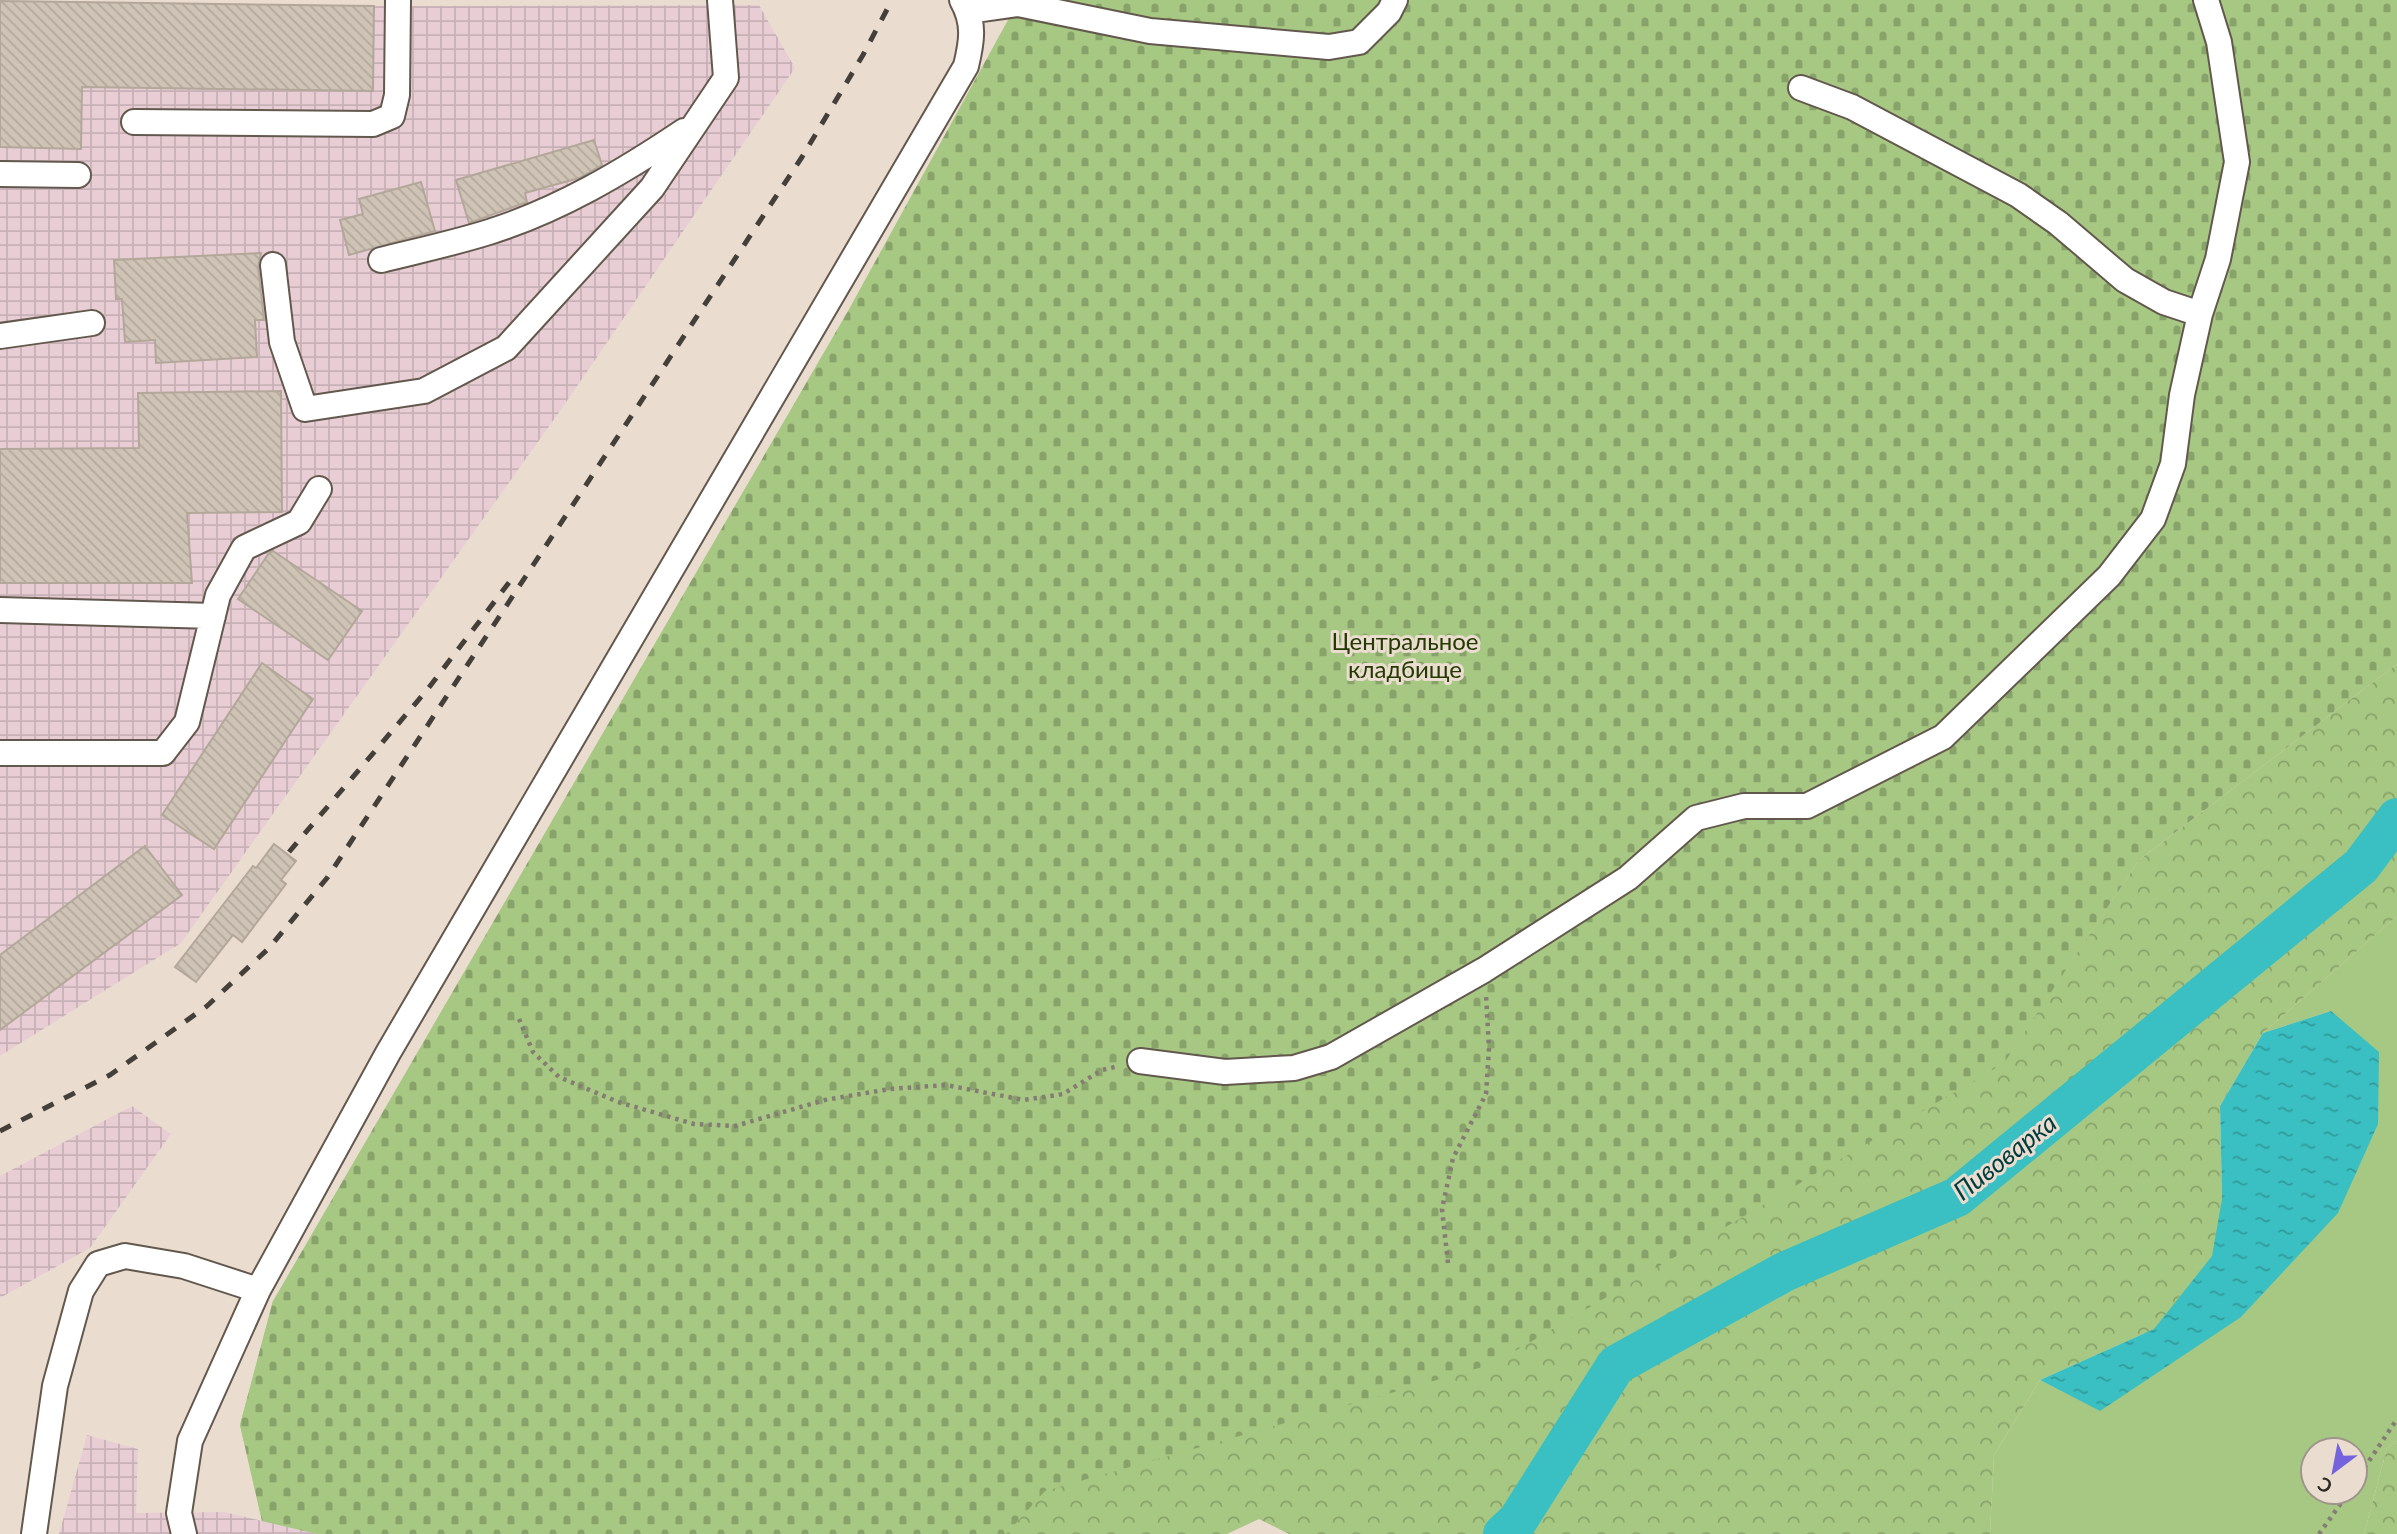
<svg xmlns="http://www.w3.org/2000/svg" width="2397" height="1534" font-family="Lato,sans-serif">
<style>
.industrial{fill:url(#industrial-grid)}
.green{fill:#a7c882;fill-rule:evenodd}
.forest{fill:url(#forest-crowns)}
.cemetery{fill:url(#cemetery-stones)}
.water{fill:url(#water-ripples)}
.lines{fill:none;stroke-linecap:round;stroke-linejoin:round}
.river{stroke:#3abfc2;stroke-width:40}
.building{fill:url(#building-back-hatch);stroke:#b3a79a;stroke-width:2}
.minor-casing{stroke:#63584d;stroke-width:28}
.path{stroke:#857d74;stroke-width:4.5;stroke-dasharray:3.5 5;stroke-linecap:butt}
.minor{stroke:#fff;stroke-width:24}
.rail{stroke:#443f39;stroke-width:5;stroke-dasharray:12 12;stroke-linecap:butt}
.labels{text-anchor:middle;stroke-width:6;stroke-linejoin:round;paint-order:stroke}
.park-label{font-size:24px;fill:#243a00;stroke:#eaddd0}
.water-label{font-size:26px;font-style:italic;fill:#003c3d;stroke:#eaddd0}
</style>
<defs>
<pattern id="industrial-grid" width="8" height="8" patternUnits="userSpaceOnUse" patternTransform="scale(1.75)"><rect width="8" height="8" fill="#e8ced4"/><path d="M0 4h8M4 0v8" fill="none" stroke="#c7b1b6"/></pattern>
<pattern id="forest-crowns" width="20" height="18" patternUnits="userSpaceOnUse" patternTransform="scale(1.75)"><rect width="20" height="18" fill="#a7c882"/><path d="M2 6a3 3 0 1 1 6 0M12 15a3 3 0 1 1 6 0" fill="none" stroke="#88a36a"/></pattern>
<pattern id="cemetery-stones" width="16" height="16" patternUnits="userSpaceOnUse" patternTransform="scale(1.75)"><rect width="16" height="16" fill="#a7c882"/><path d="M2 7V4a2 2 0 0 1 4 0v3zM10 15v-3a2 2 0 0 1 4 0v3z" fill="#88a36a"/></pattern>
<pattern id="water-ripples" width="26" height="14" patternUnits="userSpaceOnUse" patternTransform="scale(1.75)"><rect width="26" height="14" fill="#3abfc2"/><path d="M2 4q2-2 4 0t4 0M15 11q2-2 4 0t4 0" fill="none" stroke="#319b9d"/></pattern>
<pattern id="building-back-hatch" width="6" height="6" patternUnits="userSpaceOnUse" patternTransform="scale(1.75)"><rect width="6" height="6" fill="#cfc3b6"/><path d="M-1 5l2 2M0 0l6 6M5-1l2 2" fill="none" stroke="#b2a89c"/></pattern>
</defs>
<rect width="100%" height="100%" fill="#eaddd0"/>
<!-- industrial -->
<path class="industrial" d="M0,1L374,6L759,5L795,68L560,411L181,943L0,1056Z
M132,1106L171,1134L90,1248L0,1298V1176Z
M87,1435L138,1449L136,1513L224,1512L318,1534H59Z"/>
<!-- green -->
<path class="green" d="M2397,916V1441L2387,1448L2364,1534H1990L1994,1455L2040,1380L2100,1410L2331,1011L2263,1033ZM2313,1450H2355V1492H2313Z"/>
<!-- forest -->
<path class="forest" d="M2397,664V916L2263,1033L2220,1106L2222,1199L2212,1256L2154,1329L2040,1380L1994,1455L1990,1534H1289L1259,1519L1227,1534H318L262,1521L240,1425L273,1301L2003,1063L2139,860Z
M2397,1441V1534H2364L2387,1448Z"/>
<!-- cemetery -->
<path class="cemetery" d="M1019,0H2397V664L2139,860L2004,1063L1493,1364L1045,1491L1006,1534H318L262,1521L240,1425L273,1301L848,311Z"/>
<!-- water -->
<path class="water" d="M2331,1011L2379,1052L2378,1124L2338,1213L2241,1317L2100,1411L2040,1380L2154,1329L2212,1256L2222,1199L2220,1106L2263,1033Z"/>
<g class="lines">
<!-- river -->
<path class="river" d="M1503,1534L1518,1520L1616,1365L1784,1272L1957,1197L2361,866L2397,818"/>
</g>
<!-- building -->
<path class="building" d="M0,1L374,6L373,91L82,87L81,149L0,147Z
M594,140L602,165L579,178L525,193L527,202L469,223L456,180Z
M421,182L435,231L349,255L340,220L363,214L359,199Z
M261,253L258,267L264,320H255L257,357L156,363L155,340L125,342L122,299H116L114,260Z
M281,391L282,512L187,513L192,583H0V449L139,448L138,393Z
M273,551L362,611L328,660L238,599L269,553Z
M262,663L313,699L214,849L162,815Z
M274,844L296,861L281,880L286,884L242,942L233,935L196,982L175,967L253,866L256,868Z
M145,846L182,895L0,1030V955Z"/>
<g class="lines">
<!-- minor casing -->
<g class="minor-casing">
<path id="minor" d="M968,11L1018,4L1150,31L1329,47L1359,42L1389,12L1395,0
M1801,88L1852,107L2018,195L2058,223L2125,280L2164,302L2200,314
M134,122L373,124L392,116L397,95L398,0
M0,174L78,175
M381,260C417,251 454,243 489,232C559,210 623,172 684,131
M273,265L282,342L305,409L424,391L506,348L652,188L726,78L720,0
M0,336L92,323
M0,610L213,616
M0,753H163L187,722L218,595L244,548L299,522L319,489
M1140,1061L1225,1072L1294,1068L1331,1057L1484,970L1628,878L1696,818L1744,806H1807L1943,737L2109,576L2153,519L2173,464L2182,395L2200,314L2218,259L2237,162L2219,42L2206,0
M34,1534L55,1386L81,1291L98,1264L125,1256L184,1266L258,1290
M184,1534L179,1513L190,1441L258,1290L388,1053L966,66C972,41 975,23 962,0"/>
</g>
<!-- path -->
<path class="path" d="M519,1019L533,1052L559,1077L618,1102L694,1124L735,1126L825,1100L890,1089L946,1085L1024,1100L1063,1094L1102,1070L1119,1066
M1448,1263L1442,1209L1453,1158L1486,1094L1489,1049L1486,995
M2355,1482L2397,1419
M2319,1534L2349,1492"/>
<!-- minor -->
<use href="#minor" class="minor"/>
<!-- rail -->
<path class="rail" d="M289,852L427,690L514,576
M0,1131L110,1075L207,1006L269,948L327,878L802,157L863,55L892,0"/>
</g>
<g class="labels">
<!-- park labels -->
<g class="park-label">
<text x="1405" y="650">Центральное<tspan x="1405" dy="28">кладбище</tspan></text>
</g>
<!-- water labels -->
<g class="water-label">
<text transform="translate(2005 1157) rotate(-38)" y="9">Пивоварка</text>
</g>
</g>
<!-- north arrow -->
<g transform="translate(2334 1471) rotate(212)"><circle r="33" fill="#eaddd0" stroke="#9f958c" stroke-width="2"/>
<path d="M0-5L12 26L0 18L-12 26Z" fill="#7563de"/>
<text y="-10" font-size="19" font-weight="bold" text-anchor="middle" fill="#2e2a25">С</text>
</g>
</svg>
